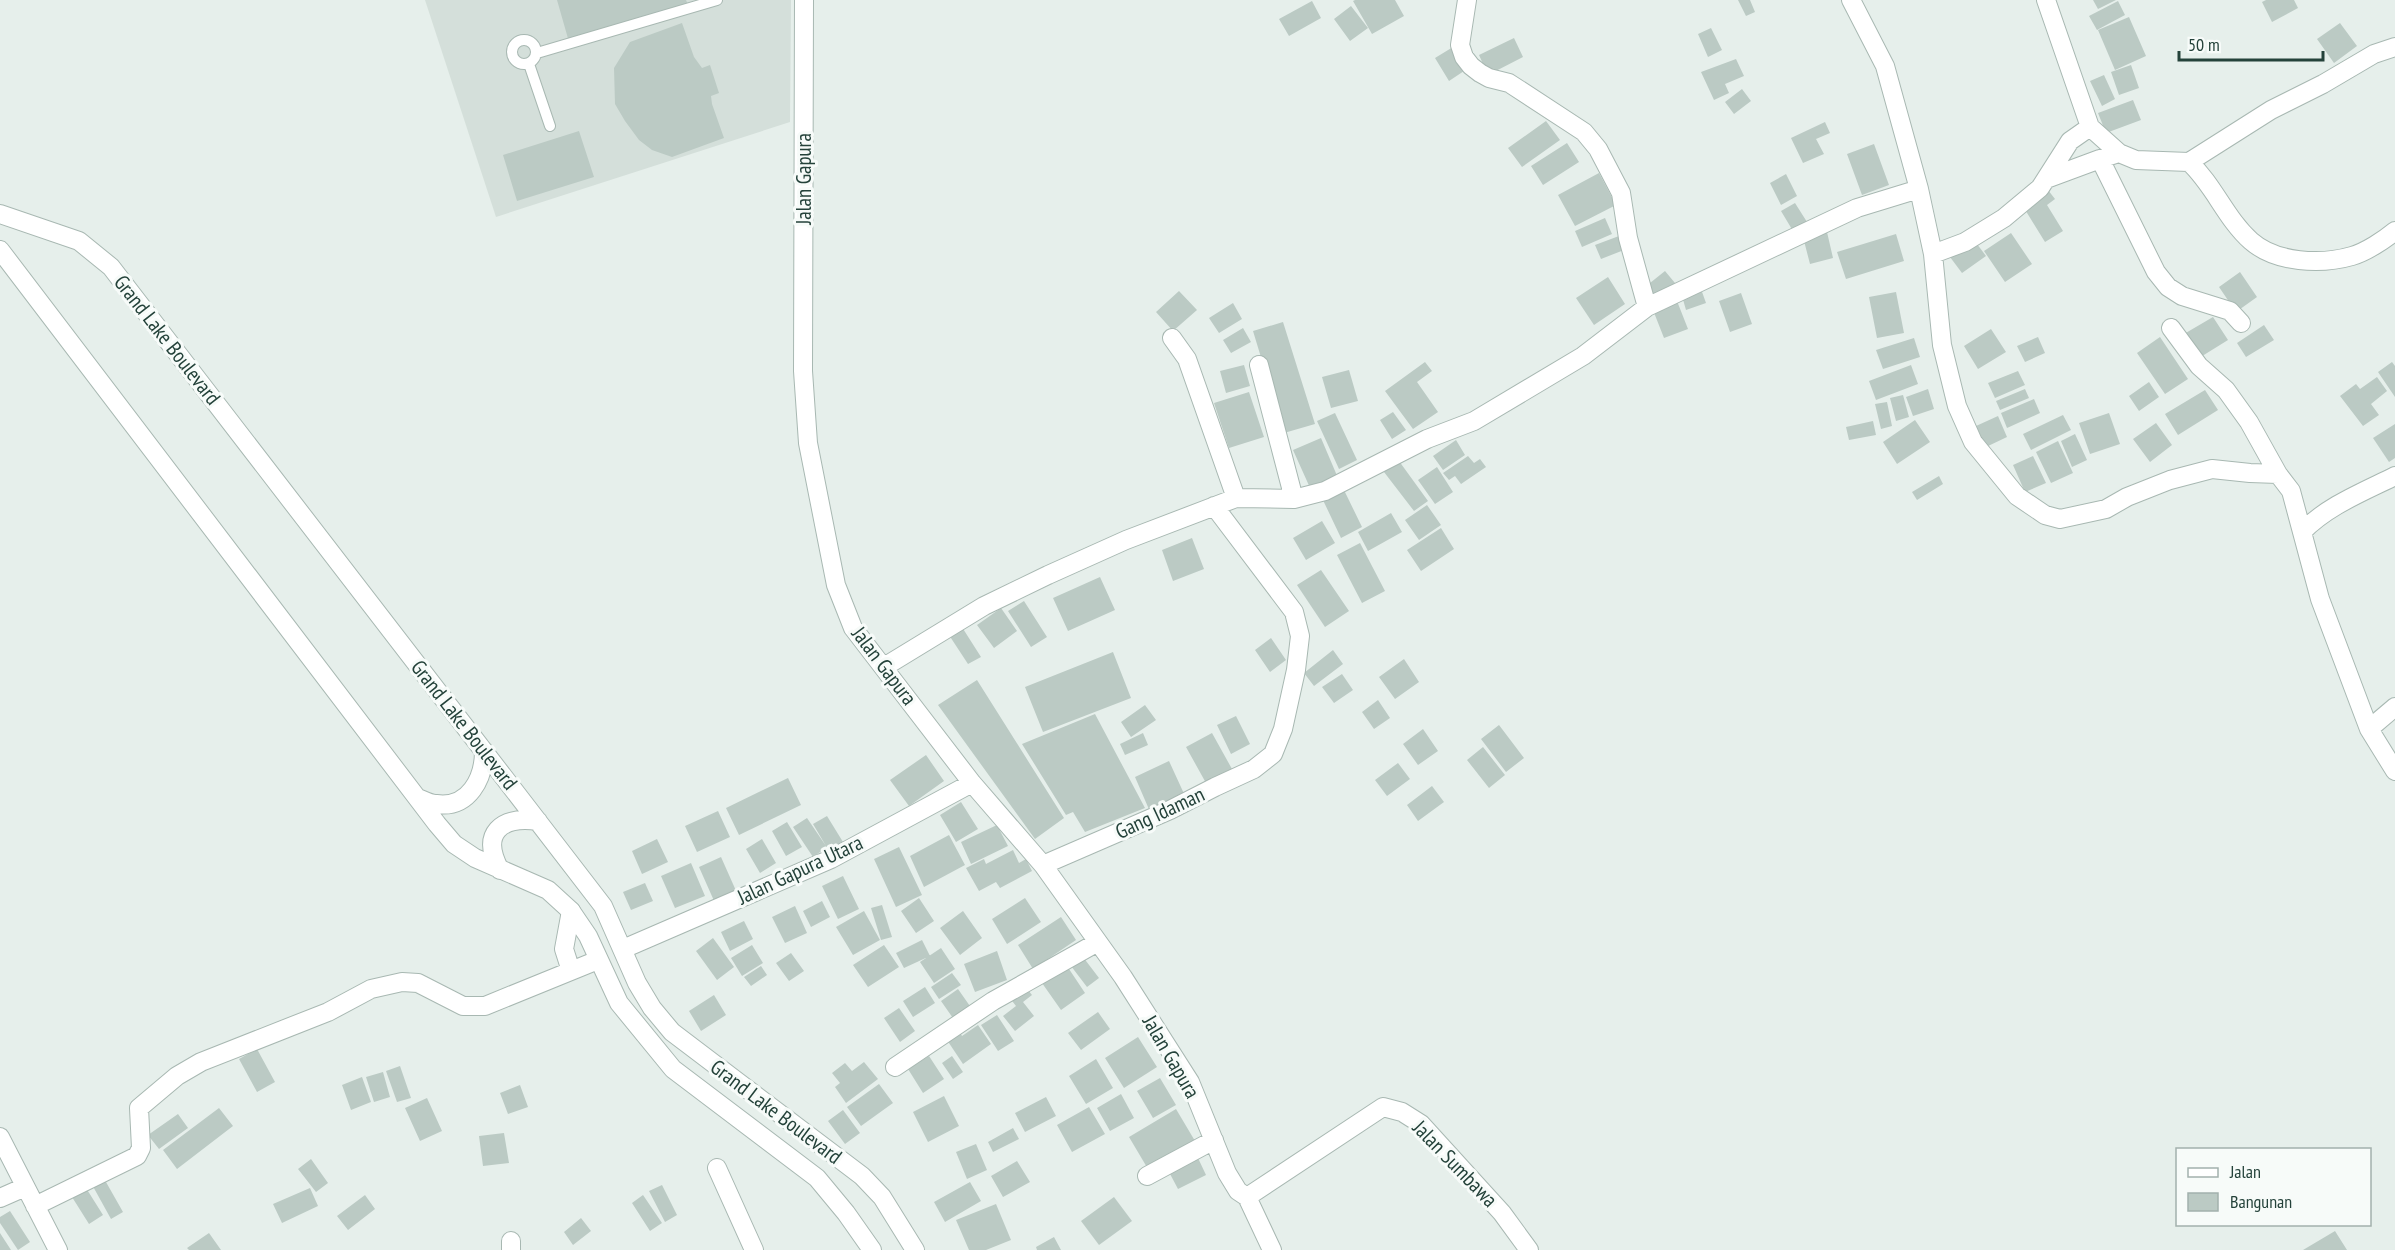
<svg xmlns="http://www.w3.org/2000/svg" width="2395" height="1250" font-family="'PT Sans Narrow',sans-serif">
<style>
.built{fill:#d4dfda}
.building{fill:#bbcac4}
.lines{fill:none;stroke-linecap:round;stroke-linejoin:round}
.service-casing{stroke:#a8b8b2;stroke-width:12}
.minor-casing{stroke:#a8b8b2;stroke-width:20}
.tertiary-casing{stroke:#a8b8b2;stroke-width:20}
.service{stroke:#fff;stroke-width:10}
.minor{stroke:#fff;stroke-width:18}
.tertiary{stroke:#fff;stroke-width:18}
.labels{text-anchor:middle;stroke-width:6;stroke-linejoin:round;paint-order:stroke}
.street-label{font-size:21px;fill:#24423a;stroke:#f7fbf9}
</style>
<rect width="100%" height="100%" fill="#e6efeb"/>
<!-- built -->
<path class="built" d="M425,0H791L790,122L496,217Z"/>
<!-- building -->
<path class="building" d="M557,0H686L689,7L569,42Z
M1355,0H1395L1404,16L1372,34L1353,1Z
M1738,0H1750L1755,12L1746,16Z
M2093,0H2116L2098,9Z
M2266,0H2294L2298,8L2272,22L2262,2Z
M1312,1L1321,18L1289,36L1279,19Z
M2118,1L2125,15L2097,30L2089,16Z
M1351,6L1368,28L1350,41L1334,19Z
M2129,17L2146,56L2115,70L2098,30Z
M682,23L694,57L702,68L710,65L719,93L711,96L712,104L724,138L672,157L652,150L639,140L625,121L615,104L614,68L630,42Z
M2340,23L2357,46L2334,63L2317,39Z
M1711,28L1722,50L1708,57L1698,34Z
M1514,38L1523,57L1488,75L1479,55Z
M1453,47L1467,69L1449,81L1435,58Z
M1736,59L1744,76L1725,84L1729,93L1714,100L1701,72Z
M2131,65L2139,88L2119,95L2111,72Z
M2104,75L2115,99L2102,106L2090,81Z
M1742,89L1751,101L1734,114L1725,102Z
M2133,100L2141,120L2106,133L2098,113Z
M1546,121L1560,140L1522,167L1508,148Z
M1825,122L1830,133L1816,139L1824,154L1803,163L1791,138Z
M579,131L594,177L517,201L503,155Z
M1567,143L1579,162L1543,185L1531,166Z
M1874,144L1889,185L1862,195L1847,154Z
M1599,173L1616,205L1575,226L1558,195Z
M1786,174L1797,196L1781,205L1770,183Z
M2048,190L2055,199L2047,205L2063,231L2045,242L2024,208Z
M1795,203L1807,222L1793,231L1781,211Z
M1605,218L1612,234L1582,247L1575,231Z
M1827,232L1833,258L1810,264L1803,237Z
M2011,233L2032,264L2005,282L1984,251Z
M1896,234L1904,261L1846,279L1837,252Z
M1619,236L1624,250L1601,259L1595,245Z
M1974,240L1986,256L1962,273L1950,257Z
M1665,271L1675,283L1656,300L1645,287Z
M2240,272L2257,297L2236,312L2219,287Z
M1608,277L1625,304L1594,325L1576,298Z
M1701,289L1706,303L1686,310L1682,296Z
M1179,291L1197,310L1173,331L1156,312Z
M1896,292L1904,333L1877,338L1869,297Z
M1741,293L1752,324L1730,332L1719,301Z
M1677,301L1688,329L1664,338L1653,310Z
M1233,303L1242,319L1219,333L1209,318Z
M2213,317L2228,340L2199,358L2184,334Z
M1283,322L1315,424L1284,433L1253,331Z
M2264,325L2274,340L2246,357L2237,343Z
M1243,328L1251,342L1231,353L1223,340Z
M1991,329L2006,352L1978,369L1964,346Z
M2038,337L2045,353L2025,362L2017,346Z
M2160,337L2188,379L2165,394L2137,353Z
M1914,338L1920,357L1883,369L1876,350Z
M1425,362L1432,371L1417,382L1438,412L1413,429L1385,391Z
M2392,362L2395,366V397L2378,372Z
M1244,365L1250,386L1226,393L1220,371Z
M1911,365L1918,384L1876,400L1869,381Z
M1349,370L1358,401L1331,408L1322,377Z
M2018,371L2025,385L1995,398L1988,383Z
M2377,377L2387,391L2371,404L2379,415L2363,426L2340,396L2356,384L2360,389Z
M2149,382L2159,397L2139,411L2129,396Z
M1928,389L1934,409L1913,416L1906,397Z
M2025,389L2029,398L2000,410L1996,401Z
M2205,390L2218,410L2178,435L2165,414Z
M1249,392L1264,437L1229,448L1214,403Z
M1903,395L1909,417L1896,421L1890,398Z
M2034,399L2040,413L2007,428L2001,413Z
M1887,402L1892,426L1881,429L1875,404Z
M1393,412L1406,430L1392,439L1380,420Z
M1335,413L1357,460L1339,469L1317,421Z
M2109,413L2120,444L2090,454L2079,423Z
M2063,415L2071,430L2031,450L2023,434Z
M1998,416L2007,437L1986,447L1976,426Z
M1915,420L1930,442L1897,464L1883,442Z
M1873,421L1876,435L1849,440L1846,427Z
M2156,423L2172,445L2150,462L2133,439Z
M2395,424V458L2389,462L2373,438Z
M2075,434L2087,460L2072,467L2061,441Z
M1321,438L1338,478L1311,490L1293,450Z
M1456,440L1465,455L1443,470L1433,456Z
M2058,441L2073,473L2051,483L2036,452Z
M1468,456L1474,463L1480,459L1486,467L1461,484L1455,476L1449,480L1443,473Z
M2033,456L2046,483L2025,492L2013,465Z
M1399,461L1428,501L1414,511L1384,472Z
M1437,467L1453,492L1435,504L1418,480Z
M1939,476L1943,484L1917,500L1912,492Z
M1343,488L1362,527L1341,538L1322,498Z
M1427,505L1441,525L1419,540L1405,520Z
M1391,513L1402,532L1368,551L1358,532Z
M1322,521L1335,543L1306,560L1293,538Z
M1441,528L1454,549L1421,571L1407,550Z
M1192,538L1204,569L1173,581L1162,550Z
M1360,543L1385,591L1362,603L1337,555Z
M1321,570L1349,611L1325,627L1297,585Z
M1100,577L1115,610L1068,631L1053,598Z
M1024,601L1047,637L1031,647L1008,611Z
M1001,608L1017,631L994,648L977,625Z
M960,624L981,657L968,664L947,632Z
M1271,638L1286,660L1270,672L1255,650Z
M1333,650L1343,664L1314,686L1304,673Z
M1113,652L1131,698L1043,732L1025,687Z
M1404,659L1419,682L1395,699L1379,677Z
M1342,674L1353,690L1334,703L1322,687Z
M977,680L1064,818L1035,839L938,705Z
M1378,700L1390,718L1374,729L1362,712Z
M1145,705L1156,720L1131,737L1121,722Z
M1095,714L1145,808L1085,832L1073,812L1066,815L1022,744Z
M1236,716L1250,744L1231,754L1217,725Z
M1499,725L1524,758L1506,772L1481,739Z
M1423,729L1438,751L1418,765L1403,744Z
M1143,733L1148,745L1125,755L1120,744Z
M1212,733L1232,769L1206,783L1186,747Z
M1483,747L1505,775L1489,788L1467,760Z
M926,755L944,781L909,806L890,780Z
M1169,761L1186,798L1151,814L1135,777Z
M1398,763L1410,779L1387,796L1375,780Z
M788,778L801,805L739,835L726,808Z
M1432,786L1444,802L1418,821L1407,805Z
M961,802L978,829L956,842L940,815Z
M718,811L730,837L697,852L685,826Z
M827,816L843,842L829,850L827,847L813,857L793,827L807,818L826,846L813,824Z
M787,822L802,847L786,856L772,831Z
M997,825L1008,846L971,864L961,842Z
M949,835L965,865L924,887L910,856Z
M657,839L668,862L642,874L632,851Z
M762,839L776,863L760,873L746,849Z
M899,847L922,895L896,907L874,859Z
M1013,850L1019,863L1026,859L1032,871L1000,888L996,882L979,891L966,868L984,859L986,864Z
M721,857L737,893L715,903L699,867Z
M691,863L705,896L675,908L661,876Z
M843,876L859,909L838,919L822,886Z
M645,883L653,901L631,910L623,892Z
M919,898L934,921L916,933L901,911Z
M1025,898L1041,922L1007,944L992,919Z
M822,901L830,917L811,927L803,911Z
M882,905L892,937L881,940L871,908Z
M795,906L807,933L785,943L772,917Z
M864,911L880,940L853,955L836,927Z
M963,911L982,938L960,955L940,928Z
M1061,917L1076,940L1033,969L1018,945Z
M744,921L753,939L730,951L721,932Z
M713,938L734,967L717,980L696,951Z
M922,940L930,956L904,968L896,953Z
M752,945L763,963L742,976L731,958Z
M884,945L899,967L868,987L853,965Z
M941,948L955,969L934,983L920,962Z
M997,951L1007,980L975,992L964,964Z
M791,953L804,971L789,981L776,963Z
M1083,957L1099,978L1087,987L1071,966Z
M761,966L767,975L751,986L744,977Z
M1067,966L1085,993L1061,1010L1042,983Z
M952,973L961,985L939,999L931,987Z
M1024,985L1032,995L1023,1002L1034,1016L1015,1031L1003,1016L1016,1006L1009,997Z
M925,987L935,1003L913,1017L903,1001Z
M958,989L972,1009L955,1021L941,1001Z
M714,995L726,1015L701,1031L689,1011Z
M899,1008L915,1031L900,1042L884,1018Z
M1098,1012L1110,1029L1081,1050L1068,1033Z
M997,1015L1014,1041L998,1051L981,1025Z
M978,1025L991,1044L963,1064L945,1037L957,1027L962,1036Z
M1138,1037L1157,1067L1124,1088L1105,1058Z
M257,1049L275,1082L257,1092L239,1059Z
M929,1056L944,1079L923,1093L908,1069Z
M952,1056L963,1072L953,1079L942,1063Z
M1096,1059L1113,1088L1086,1104L1069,1076Z
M864,1062L878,1079L846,1103L835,1087L840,1083L832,1073L845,1063L852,1071Z
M400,1066L411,1098L397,1102L386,1071Z
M383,1072L390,1097L374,1102L366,1077Z
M362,1077L371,1102L351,1110L342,1085Z
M1160,1078L1176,1105L1153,1118L1137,1091Z
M879,1084L893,1103L861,1126L847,1107Z
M520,1085L528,1107L508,1114L500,1093Z
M1121,1094L1134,1118L1110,1131L1097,1108Z
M944,1096L959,1126L928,1142L913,1112Z
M1046,1097L1056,1116L1025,1132L1015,1113Z
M427,1098L442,1131L420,1141L405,1108Z
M1089,1107L1105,1134L1072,1152L1057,1125Z
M219,1108L233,1126L177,1169L163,1150Z
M1176,1109L1195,1141L1148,1169L1129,1137Z
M843,1110L860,1133L845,1144L828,1121Z
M178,1114L188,1128L159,1149L148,1135Z
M1013,1128L1019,1139L993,1152L988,1142Z
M504,1133L509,1163L483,1166L479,1136Z
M976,1144L987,1170L967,1179L956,1152Z
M1198,1158L1206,1175L1178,1189L1169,1172Z
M311,1159L328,1183L316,1192L298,1169Z
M1017,1161L1030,1182L1003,1197L991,1176Z
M102,1175L123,1212L111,1219L90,1181Z
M970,1182L981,1201L945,1222L934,1202Z
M662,1185L677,1215L665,1222L649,1191Z
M86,1188L103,1215L89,1224L72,1197Z
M310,1188L318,1206L282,1223L273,1204Z
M365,1195L375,1209L348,1230L337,1216Z
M643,1195L662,1223L650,1231L632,1203Z
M1114,1197L1132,1221L1099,1245L1081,1221Z
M996,1204L1011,1240L986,1250H969L956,1220Z
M10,1211L30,1242L18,1250L0,1223V1217Z
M581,1218L591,1231L573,1245L564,1232Z
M2335,1231L2347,1250H2303Z
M0,1233L11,1250H0Z
M209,1233L221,1250H189L187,1248Z
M1054,1237L1061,1250H1037L1036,1247Z"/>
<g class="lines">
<!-- service casing -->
<g class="service-casing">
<path id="service" d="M512 52a12 12 0 1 1 24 0a12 12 0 1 1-24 0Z
M537,53L717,0
M529,64L550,126"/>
</g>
<!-- minor casing -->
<g class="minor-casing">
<path id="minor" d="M804,0L803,371L808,443L836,585L853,628L972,783L1043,865L1123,977L1190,1082L1227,1173L1238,1191L1247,1197
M1467,0L1460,45L1464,57L1471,66L1480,73L1489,78L1509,83L1584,132L1598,149L1621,193L1628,238L1647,307
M1851,0L1885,66L1919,189L1933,254L1942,345L1957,406L1973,442L2017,496L2045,515L2060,519L2106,509L2127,497L2170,480L2212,469L2250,473L2278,474L2291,491L2320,599L2369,729L2395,771
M2046,0L2090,127
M2119,153L2100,159L2156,272L2168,287L2182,296L2230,311L2241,323
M2189,162L2271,110L2323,84L2374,54L2395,47
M2046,179L2100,159
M1933,254L1965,242L2004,218L2040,188L2070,141L2090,127L2119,153L2136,160L2189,162C2214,185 2226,219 2251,241C2276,263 2321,265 2352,256C2366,252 2384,240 2395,231
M2171,328L2199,366L2226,390L2249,422L2278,474
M1172,338L1187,359L1236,498
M1259,365L1294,499
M2302,532C2327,506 2363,492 2395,476
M884,667L984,606L1048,575L1126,540L1236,498L1294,499L1325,491L1427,439L1474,421L1583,356L1647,307L1857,208L1919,189
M2369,729L2395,707
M1043,865L1170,810L1215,787L1254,769L1273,754L1283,729L1296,670L1300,636L1294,612L1214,506
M571,911L564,949L571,971
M623,949L831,859L972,783
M895,1067L993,1001L1098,942
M0,1137L58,1250
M717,1168L754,1250
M1147,1176L1214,1140
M1247,1197L1383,1107L1402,1112L1421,1124L1502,1213L1529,1250
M1247,1197L1272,1250
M0,1198L25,1187
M35,1206L137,1156L141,1148L139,1108L177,1076L201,1062L328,1012L371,989L402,982L418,983L463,1006H485L598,960
M511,1250V1241"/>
</g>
<!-- tertiary casing -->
<g class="tertiary-casing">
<path id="tertiary" d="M0,214L79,241L111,267L603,906L637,983L652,1008L672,1032L862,1176L882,1197L915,1250
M0,250L437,824L454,844L475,858L548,890L571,911L588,936L619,1003L673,1069L817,1178L846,1213L872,1250
M418,798C423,800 430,804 436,804C469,809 484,778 484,751
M500,870C480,833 501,816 538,821"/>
</g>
<!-- service -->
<use href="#service" class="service"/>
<!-- minor -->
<use href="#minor" class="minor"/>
<!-- tertiary -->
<use href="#tertiary" class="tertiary"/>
</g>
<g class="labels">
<!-- street labels -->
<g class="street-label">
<text transform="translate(804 179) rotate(-90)" y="7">Jalan Gapura</text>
<text transform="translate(167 340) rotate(52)" y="7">Grand Lake Boulevard</text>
<text transform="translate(884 666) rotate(53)" y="7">Jalan Gapura</text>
<text transform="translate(464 725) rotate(52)" y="7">Grand Lake Boulevard</text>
<text transform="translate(1160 813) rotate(-25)" y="7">Gang Idaman</text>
<text transform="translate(800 870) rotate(-25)" y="7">Jalan Gapura Utara</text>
<text transform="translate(1171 1057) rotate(60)" y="7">Jalan Gapura</text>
<text transform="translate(776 1112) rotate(37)" y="7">Grand Lake Boulevard</text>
<text transform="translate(1455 1164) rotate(46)" y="7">Jalan Sumbawa</text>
</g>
</g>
<!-- legend -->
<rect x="2176" y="1148" width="195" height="78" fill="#f7fbf9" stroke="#a3b1ad" stroke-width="1.5"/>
<rect x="2188" y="1168" width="30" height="9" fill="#ffffff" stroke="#a3b1ad" stroke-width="1.5"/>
<text x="2230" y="1178" font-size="18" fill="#24423a">Jalan</text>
<rect x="2188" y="1193" width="30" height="18" fill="#bbcac4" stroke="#a3b1ad" stroke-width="1.5"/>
<text x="2230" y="1208" font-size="18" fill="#24423a">Bangunan</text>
<!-- scale -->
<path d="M2179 51v9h144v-9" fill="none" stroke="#24423a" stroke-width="3"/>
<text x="2188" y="51" font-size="18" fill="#24423a" stroke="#f7fbf9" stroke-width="4.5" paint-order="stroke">50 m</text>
</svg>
